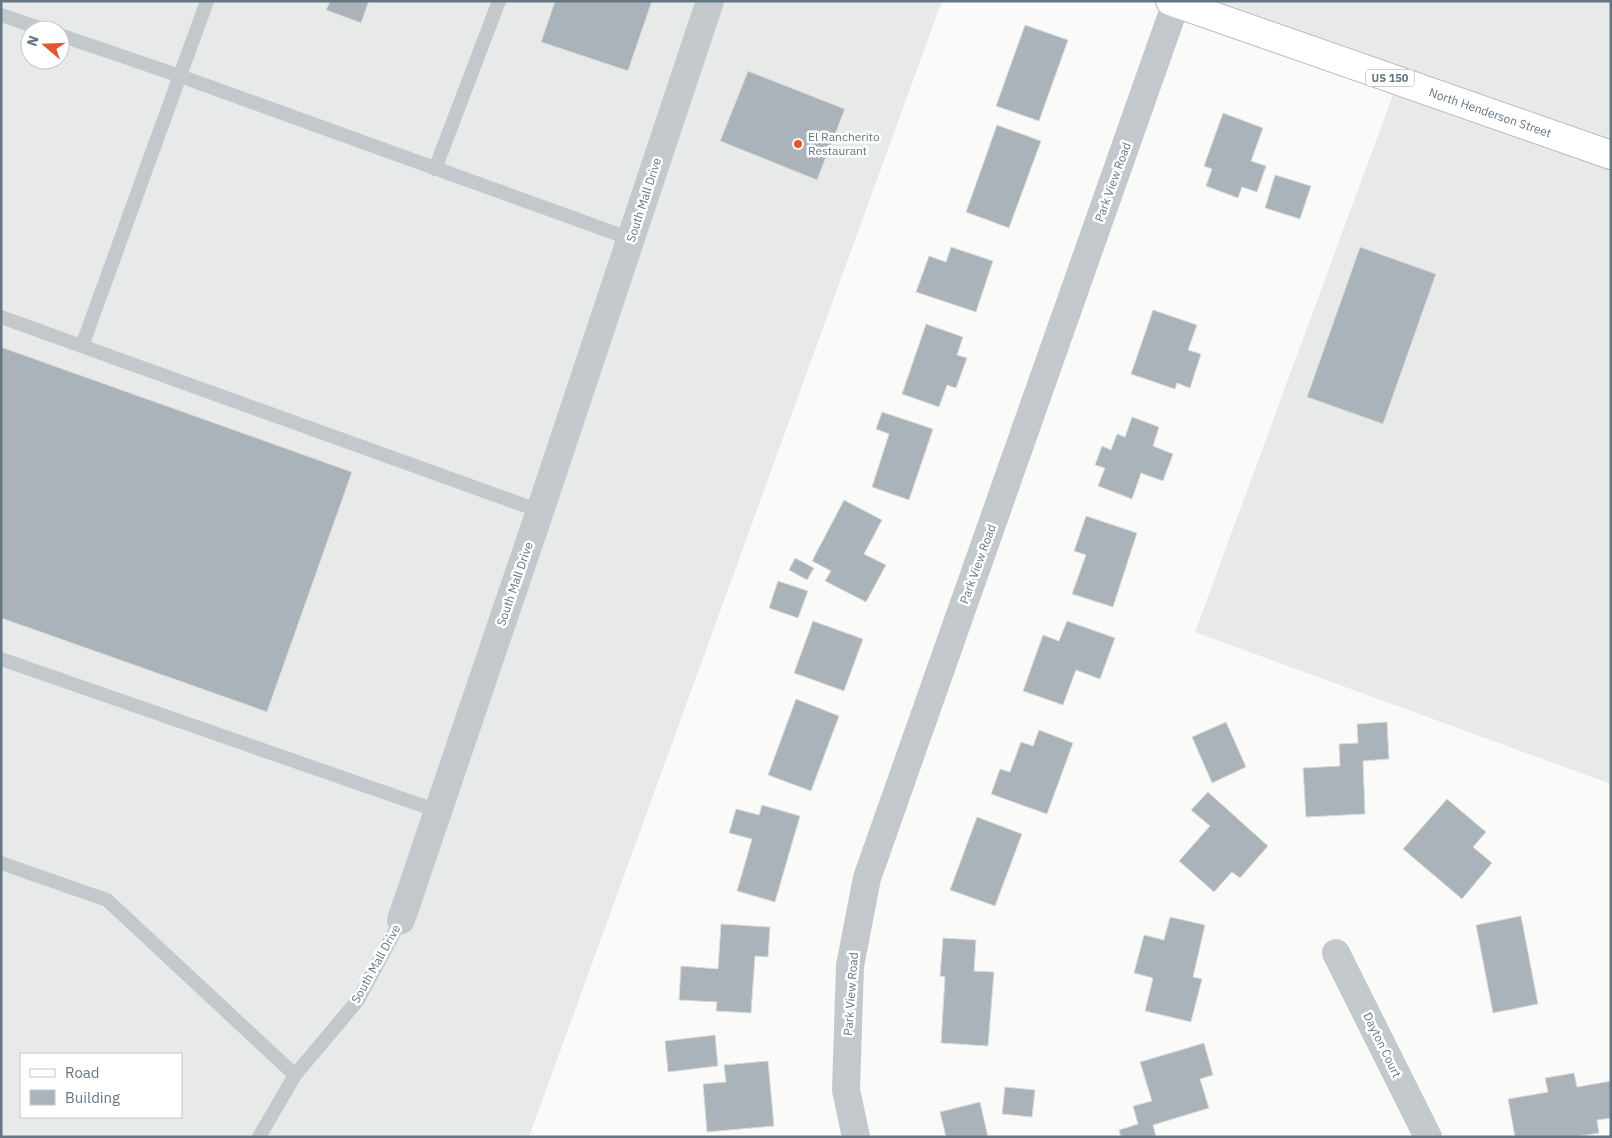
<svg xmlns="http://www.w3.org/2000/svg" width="1612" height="1138" font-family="'IBM Plex Sans',sans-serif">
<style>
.built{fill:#e8e9e9;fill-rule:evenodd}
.building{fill:#aab3b9;stroke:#dcdcda}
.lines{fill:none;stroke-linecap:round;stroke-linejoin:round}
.primary-casing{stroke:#b5babe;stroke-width:30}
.lane{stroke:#c3c8cc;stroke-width:14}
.street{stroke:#c3c8cc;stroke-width:28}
.primary{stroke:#fff;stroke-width:28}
.poi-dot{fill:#e4572e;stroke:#fff;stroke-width:2}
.labels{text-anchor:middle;stroke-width:5;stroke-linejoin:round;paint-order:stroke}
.shield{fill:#fff;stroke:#939fa8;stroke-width:1}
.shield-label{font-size:11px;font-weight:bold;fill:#657683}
.street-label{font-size:12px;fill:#657683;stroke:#fff}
.poi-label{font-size:12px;fill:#657683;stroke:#fff;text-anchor:start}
</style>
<rect width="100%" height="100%" fill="#fafaf8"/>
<!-- built -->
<path class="built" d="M1,1H942L529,1137H1ZM30,30H60V60H30ZM21,1054H181V1117H21Z
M1171,1H1611V784L1195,632L1398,81Z"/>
<!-- building -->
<path class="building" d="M330,1H369L361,23L326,10Z
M555,1H652L628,71L541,42Z
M1025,25L1068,40L1039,121L996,106Z
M748,71L845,109L817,180L720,141Z
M1223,113L1263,128L1251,161L1266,166L1257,192L1242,187L1238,198L1206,186L1212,169L1204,166Z
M997,125L1041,141L1009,228L966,212Z
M1275,175L1311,186L1300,219L1265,208Z
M951,247L993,261L976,312L916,292L929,256L946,262Z
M1360,247L1436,274L1383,424L1307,397Z
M1153,310L1197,325L1188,350L1201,354L1190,388L1177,383L1175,389L1131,374Z
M926,324L963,337L957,355L967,358L956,388L947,385L939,407L902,394Z
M1,347L352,472L267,712L1,618Z
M882,412L933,429L909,500L872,487L889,434L876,429Z
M1132,417L1159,427L1153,446L1173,454L1163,481L1141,473L1132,499L1098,486L1105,468L1095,465L1102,446L1111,450L1117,434L1125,437Z
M844,500L882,520L864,554L886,565L866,602L825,581L831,571L812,561Z
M1086,516L1137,533L1113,607L1072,594L1086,555L1074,551Z
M795,558L814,568L807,580L789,570Z
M778,581L808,591L798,618L769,608Z
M813,621L863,639L844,691L794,673Z
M1067,621L1115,638L1100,679L1076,670L1063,705L1023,691L1043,635L1059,641Z
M796,699L839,716L811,791L768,775Z
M1226,722L1246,767L1212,783L1192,737Z
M1387,722L1389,759L1363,761L1365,814L1306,817L1303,768L1340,766L1339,744L1358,743L1357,724Z
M1039,730L1073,743L1047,814L991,794L1000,769L1010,772L1021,742L1033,746Z
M1208,792L1268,846L1240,878L1232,872L1214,892L1179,861L1210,826L1191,810Z
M1447,799L1486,832L1473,847L1492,863L1462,899L1403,849Z
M762,805L800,816L775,902L737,891L752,839L729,833L736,809L759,815Z
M977,817L1022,834L995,906L950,890Z
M1521,916L1538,1004L1493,1013L1476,925Z
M1170,917L1205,925L1193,977L1202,979L1191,1022L1145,1011L1153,978L1134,973L1144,935L1164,940Z
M721,924L770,927L768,957L755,956L751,1013L716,1011L717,1002L679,1000L681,966L718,969Z
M943,938L976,940L974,971L994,972L988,1046L941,1043L945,977L940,976Z
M715,1035L718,1066L668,1072L665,1041Z
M1204,1043L1213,1075L1200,1079L1209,1108L1153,1125L1156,1137H1121L1119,1130L1138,1124L1133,1106L1152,1101L1140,1062Z
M768,1061L774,1126L707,1132L703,1084L726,1082L724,1065Z
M1574,1073L1577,1087L1611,1081V1118L1597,1120L1599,1133L1575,1137H1515L1508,1099L1548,1092L1545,1078Z
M1005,1087L1035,1090L1032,1117L1002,1114Z
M980,1102L988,1137H946L940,1112Z"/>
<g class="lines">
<!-- primary casing -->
<g class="primary-casing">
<path id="primary" d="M1170,1L1611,155"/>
</g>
<!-- lane -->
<path class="lane" d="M1,15L45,30
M60,35L180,76L631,239
M435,169L499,1
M1,317L540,511
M82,346L207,1
M1,659L438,811
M1,863L107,900L295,1075
M259,1137L295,1075L358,1000L401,920"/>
<!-- street -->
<path class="street" d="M401,920L540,511L710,1
M1336,953L1428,1137
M856,1137L846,1090L850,966L867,878L1176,3"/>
<!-- primary -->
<use href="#primary" class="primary"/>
</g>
<!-- markers -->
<circle class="poi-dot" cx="798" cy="144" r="5"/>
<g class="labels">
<!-- shield labels -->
<rect class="shield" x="1366" y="69.5" width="48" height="17" rx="4"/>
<g class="shield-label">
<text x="1390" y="82">US 150</text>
</g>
<!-- street labels -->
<g class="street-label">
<text transform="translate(1490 113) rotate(19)" y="4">North Henderson Street</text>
<text transform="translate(1113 182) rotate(-70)" y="4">Park View Road</text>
<text transform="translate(644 200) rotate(-72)" y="4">South Mall Drive</text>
<text transform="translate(978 564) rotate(-70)" y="4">Park View Road</text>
<text transform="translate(515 584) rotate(-71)" y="4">South Mall Drive</text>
<text transform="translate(376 964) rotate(-61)" y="4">South Mall Drive</text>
<text transform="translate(851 994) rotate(-86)" y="4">Park View Road</text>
<text transform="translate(1382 1045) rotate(64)" y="4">Dayton Court</text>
</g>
<!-- poi labels -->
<g class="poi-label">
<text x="808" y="141">El Rancherito<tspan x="808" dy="14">Restaurant</tspan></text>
</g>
</g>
<!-- border -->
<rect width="1612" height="1138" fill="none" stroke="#657683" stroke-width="5"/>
<!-- legend -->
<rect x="20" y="1053" width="162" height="65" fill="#ffffff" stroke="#c1c8cd"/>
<rect x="30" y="1069" width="25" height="8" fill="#ffffff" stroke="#c1c8cd"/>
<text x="65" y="1078" font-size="15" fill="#657683">Road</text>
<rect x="30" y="1090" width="25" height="15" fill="#aab3b9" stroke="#c1c8cd"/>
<text x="65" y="1103" font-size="15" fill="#657683">Building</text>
<!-- north arrow -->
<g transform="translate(45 45) rotate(289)"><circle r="24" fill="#ffffff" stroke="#c1c8cd"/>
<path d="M0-4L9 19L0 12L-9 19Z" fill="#e4572e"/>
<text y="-8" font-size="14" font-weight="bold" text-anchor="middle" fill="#657683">N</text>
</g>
</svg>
